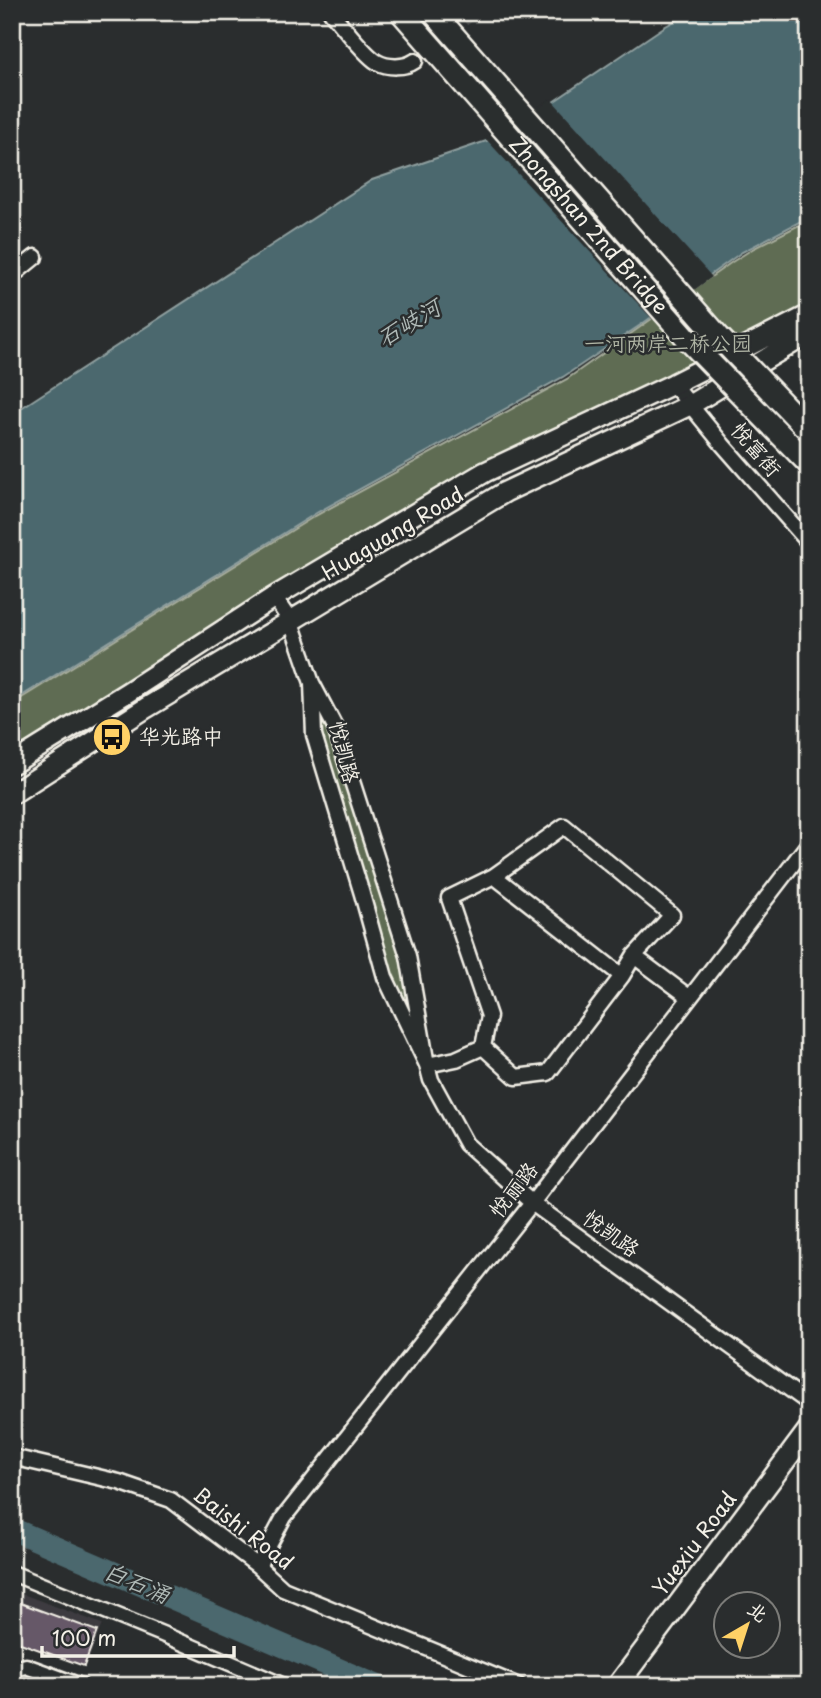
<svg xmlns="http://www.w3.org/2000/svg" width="821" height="1698" font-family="'Playpen Sans','LXGW WenKai TC',sans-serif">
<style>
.built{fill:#3c3a3f}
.green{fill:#5e6c53;stroke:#a9ae9e;stroke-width:2}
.water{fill:#4b686e;stroke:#8f9f9f;stroke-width:2}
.pier{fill:#2a2d2e}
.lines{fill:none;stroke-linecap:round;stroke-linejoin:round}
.river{stroke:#4b686e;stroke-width:23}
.building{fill:#665967;stroke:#f4f1e8;stroke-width:2}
.minor-tunnel{stroke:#484a4a;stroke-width:14;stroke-dasharray:14 7;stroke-linecap:butt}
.minor-casing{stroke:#f4f1e8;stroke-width:19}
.major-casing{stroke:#f4f1e8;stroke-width:24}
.minor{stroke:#2a2d2e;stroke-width:14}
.major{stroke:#2a2d2e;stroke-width:19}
.highway-bridge-casing{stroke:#f4f1e8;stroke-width:26;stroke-linecap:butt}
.highway-bridge{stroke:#2a2d2e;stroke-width:21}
.labels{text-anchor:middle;stroke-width:5;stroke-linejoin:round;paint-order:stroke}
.street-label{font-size:21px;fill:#f4f1e8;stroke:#2a2d2e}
.park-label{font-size:21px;fill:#b0b5a5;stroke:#2a2d2e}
.poi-label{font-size:21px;fill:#f4f1e8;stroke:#2a2d2e;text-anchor:start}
.water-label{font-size:23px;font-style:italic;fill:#b0bab7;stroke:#2a2d2e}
</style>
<rect width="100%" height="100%" fill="#2a2d2e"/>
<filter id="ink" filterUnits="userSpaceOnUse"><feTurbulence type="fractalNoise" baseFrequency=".0143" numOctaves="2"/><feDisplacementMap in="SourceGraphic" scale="14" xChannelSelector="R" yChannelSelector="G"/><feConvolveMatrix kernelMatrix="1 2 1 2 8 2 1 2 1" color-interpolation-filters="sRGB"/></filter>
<g filter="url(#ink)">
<!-- built -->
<path class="built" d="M12,1590L102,1624L89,1658L12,1630Z"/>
<!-- green -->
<path class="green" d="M809,220V307L512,454L55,735L12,752V704L315,516L567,379L732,262L754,248Z
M321,706L404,965L411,994L409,1011L388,970L317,730Z"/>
<!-- water -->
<path class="water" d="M691,12H809V217L742,252L642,324L563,377L318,512L12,702V414L372,180L504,135L664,27Z"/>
<!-- pier -->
<path class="pier" d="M551,99L712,277L653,320L485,138L503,132Z"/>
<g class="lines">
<!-- river -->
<path class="river" d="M12,1529L377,1686"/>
</g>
<!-- building -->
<path class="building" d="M12,1600L97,1631L84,1666L12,1640Z"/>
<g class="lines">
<!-- minor-tunnel -->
<path class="minor-tunnel" d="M415,61L472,12"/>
<!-- minor casing -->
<g class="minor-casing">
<path id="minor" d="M331,12C342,25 364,54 377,62C388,68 405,68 415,61
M13,275L35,257
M673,384L723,445L809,543
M274,597L291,622L312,683
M564,826L672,915L634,956L622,976L548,1073L516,1077L483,1047L489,1016L449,898L494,876Z
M494,876L622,976
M634,956L689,997
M427,1065L385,977L362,894L314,735L312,683L334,725L408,956L427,1065L431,1080L466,1144L532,1203L809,1403
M427,1065L456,1059L483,1047
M12,1457L119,1482L171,1500L258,1566L283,1589L519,1686
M258,1566L284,1517L532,1203L809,843
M12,1573L162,1634L284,1686
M12,1669L26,1666L81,1686"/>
</g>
<!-- major casing -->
<g class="major-casing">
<path id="major" d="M12,764L128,692L274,597L485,472L673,384L809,315
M12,794L146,708L505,492L690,405L794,342L809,336
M617,1686L809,1429"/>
</g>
<!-- minor -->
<use href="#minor" class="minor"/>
<!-- major -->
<use href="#major" class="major"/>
<!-- highway-bridge casing -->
<g class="highway-bridge-casing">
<g id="highway-bridge">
<path id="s1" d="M401,12L692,344L809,464"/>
<path d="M433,12L719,337L809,431"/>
</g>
</g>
<!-- highway-bridge -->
<use href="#highway-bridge" class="highway-bridge"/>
</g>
</g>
<!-- icons -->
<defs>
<g id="bus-disc" transform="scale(2.0125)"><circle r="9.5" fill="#ffd166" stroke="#2a2d2e"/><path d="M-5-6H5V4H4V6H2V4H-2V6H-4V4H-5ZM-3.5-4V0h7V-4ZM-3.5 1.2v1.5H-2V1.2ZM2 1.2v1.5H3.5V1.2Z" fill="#111"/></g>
</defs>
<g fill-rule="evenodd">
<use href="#bus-disc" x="112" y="737"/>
</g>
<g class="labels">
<!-- street labels -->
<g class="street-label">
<text dy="7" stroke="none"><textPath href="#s1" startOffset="284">Zhongshan 2nd Bridge</textPath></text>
<text transform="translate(756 450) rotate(49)" y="7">悦富街</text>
<text transform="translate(393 534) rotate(-31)" y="7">Huaguang Road</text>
<text transform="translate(344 752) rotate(76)" y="7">悦凯路</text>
<text transform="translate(514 1190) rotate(-52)" y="7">悦丽路</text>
<text transform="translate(611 1234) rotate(36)" y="7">悦凯路</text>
<text transform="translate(243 1529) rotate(38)" y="7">Baishi Road</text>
<text transform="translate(695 1544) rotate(-53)" y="7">Yuexiu Road</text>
</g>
<!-- park labels -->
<g class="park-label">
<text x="668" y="351">一河两岸二桥公园</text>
</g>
<!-- poi labels -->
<g class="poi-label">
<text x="139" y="744">华光路中</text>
</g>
<!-- water labels -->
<g class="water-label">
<text transform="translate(409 323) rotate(-31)" y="8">石岐河</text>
<text transform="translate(137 1583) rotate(23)" y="8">白石涌</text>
</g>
</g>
<!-- margin -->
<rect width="821" height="1698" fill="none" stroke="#2a2d2e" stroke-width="42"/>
<rect x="21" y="21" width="779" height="1656" fill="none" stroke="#f4f1e8" stroke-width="2.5" filter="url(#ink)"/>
<!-- north arrow -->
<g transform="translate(747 1625) rotate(39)"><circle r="33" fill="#2a2d2e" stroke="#7b7b78" stroke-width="2"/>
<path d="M0-5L12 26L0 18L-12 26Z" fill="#ffd166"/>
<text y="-10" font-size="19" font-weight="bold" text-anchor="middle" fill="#f4f1e8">北</text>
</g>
<!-- scale -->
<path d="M42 1646v10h192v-10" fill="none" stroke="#f4f1e8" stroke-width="3.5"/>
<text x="52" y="1646" font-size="21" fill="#f4f1e8" stroke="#2a2d2e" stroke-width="5" paint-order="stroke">100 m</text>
</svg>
